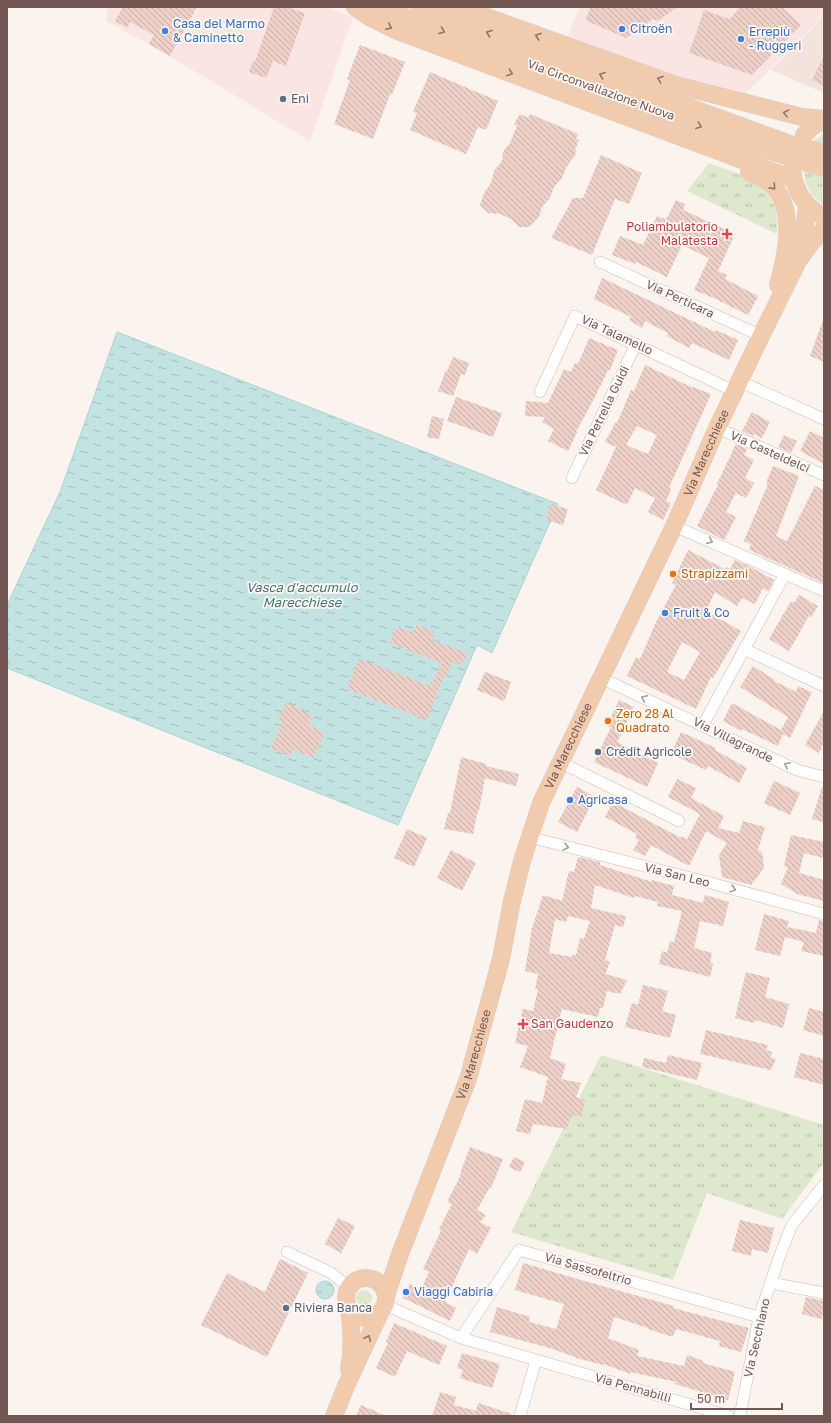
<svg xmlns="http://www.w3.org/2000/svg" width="831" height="1423" font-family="'Golos Text',sans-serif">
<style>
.residential{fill:#f2e4dc}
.commercial{fill:#fae5e3}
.grass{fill:url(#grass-tufts)}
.water{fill:url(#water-ripples);stroke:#abd4d2}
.building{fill:url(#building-back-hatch);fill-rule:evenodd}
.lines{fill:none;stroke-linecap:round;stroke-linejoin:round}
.street-casing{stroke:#cfbcb6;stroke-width:12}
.primary-casing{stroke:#d8d0cf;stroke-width:18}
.street{stroke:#fff;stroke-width:11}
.primary{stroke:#f1cbae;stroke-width:17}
.primary-bridge-casing{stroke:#d8d0cf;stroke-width:18;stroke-linecap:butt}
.primary-bridge{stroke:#f1cbae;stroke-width:17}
.oneway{stroke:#937469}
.oneway2{stroke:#ac9a97}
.shop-dot{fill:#3f7fe0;stroke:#fef8f4;stroke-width:1.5}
.service-dot{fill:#5c6f8a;stroke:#fef8f4;stroke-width:1.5}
.health-dot{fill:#e0444e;stroke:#fef8f4;stroke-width:1.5}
.food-dot{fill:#e8710a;stroke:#fef8f4;stroke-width:1.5}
.labels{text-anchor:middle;stroke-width:3.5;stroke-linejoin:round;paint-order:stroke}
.shop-label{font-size:12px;fill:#366cbe;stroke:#fef8f4;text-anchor:start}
.street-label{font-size:12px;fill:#745752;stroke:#fef8f4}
.service-label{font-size:12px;fill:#4e5e75;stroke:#fef8f4;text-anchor:start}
.health-label{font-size:12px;fill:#be3a42;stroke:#fef8f4;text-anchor:end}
.food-label{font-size:12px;fill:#c56008;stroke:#fef8f4;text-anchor:start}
.water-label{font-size:13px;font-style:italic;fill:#467776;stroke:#fef8f4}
</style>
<defs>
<pattern id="grass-tufts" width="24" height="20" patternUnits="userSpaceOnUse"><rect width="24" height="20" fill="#dde8cd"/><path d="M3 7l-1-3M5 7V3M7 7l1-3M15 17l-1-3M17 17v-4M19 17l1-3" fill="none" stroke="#b8bfa9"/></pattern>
<pattern id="water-ripples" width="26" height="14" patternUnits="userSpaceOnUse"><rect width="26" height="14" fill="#c3e3e2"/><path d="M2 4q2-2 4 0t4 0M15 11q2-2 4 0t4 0" fill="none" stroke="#a3bbba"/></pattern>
<pattern id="building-back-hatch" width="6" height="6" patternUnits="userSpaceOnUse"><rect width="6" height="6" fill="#edd0c8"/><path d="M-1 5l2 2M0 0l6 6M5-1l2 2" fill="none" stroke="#c5aca5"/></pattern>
</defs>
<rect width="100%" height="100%" fill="#fbf3ed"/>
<!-- residential -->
<path class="residential" d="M824,14V93L771,70L814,27Z"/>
<!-- commercial -->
<path class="commercial" d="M108,7H198L171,57L106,21Z
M199,7H327L353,17L310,141L171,57Z
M580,7H824V12L814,26L746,93L656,71L567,38Z"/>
<!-- grass -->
<path class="grass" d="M824,133V205L812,195L806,183L803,169L812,143Z
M709,163C735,173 769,181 776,212C777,220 778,227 777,234L687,191Z
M601,1055L824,1125L823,1164L782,1219L707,1193L673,1280L511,1232Z
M356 1298a8 8 0 1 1 16 0a8 8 0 1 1-16 0Z"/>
<!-- water -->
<path class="water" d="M117,332L558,504L492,653L477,645L398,825L7,668V605L60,492Z
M316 1290a9 9 0 1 1 18 0a9 9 0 1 1-18 0Z"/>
<!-- building -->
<path class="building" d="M123,7H197L170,56L149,44L154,35L130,22L127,28L115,21Z
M274,7H286L305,13L286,66L273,61L266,78L249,72L253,61L255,62Z
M591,7H677L658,21L653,19L626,38L585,20Z
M741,7H782L801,25L752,75L689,53L704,10L729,19Z
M360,45L405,62L392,95L390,94L373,139L334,124L350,80L347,79Z
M824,55V86L812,80Z
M430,72L498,101L486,130L478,127L466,154L410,130L417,113L413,112Z
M520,114L528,118L530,114L578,134L576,139L579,140L575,150L577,152L566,168L562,178L554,187L550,198L542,207L539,217L529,227H519L511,219L500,214L488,213L480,205L484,193L491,183L494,171L502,161L503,152L510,143L517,126L514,124Z
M601,155L642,173L629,204L615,199L592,255L551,238L573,198H583Z
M676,200L685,204L683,210L735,234L718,271L727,275L725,279L758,296L748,315L716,299L694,290L709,258L682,245L667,277L636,262L635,264L612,255L620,236L643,245L657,216L666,220Z
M602,278L715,332L716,330L738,340L729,360L692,343L689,348L667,336L668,333L645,321L642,328L629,320L631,317L594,299Z
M823,320L824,321V362L810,356Z
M589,338L618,350L610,370H608L595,397L576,432H577L568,451L548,441L554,429L542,422L545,417L525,416L526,401L548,403L564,369L571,372L575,363L578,364Z
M453,357L469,363L465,375L461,374L453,396L438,391L446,370L447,371Z
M645,365L693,388V387L711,394L669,488L671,489L666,501L671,503L663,520L648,512L655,498L635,488L627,505L596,490L616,447L605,442L616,422L617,423L631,390L634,391ZM637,426L657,435L648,454L626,445Z
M456,397L502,413L493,437L447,421Z
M752,412L770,422L762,438L754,434L753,436L742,431Z
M432,416L444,419L439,439L427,437Z
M810,431L824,438V464L800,451Z
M784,435L797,441L791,453L778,447Z
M736,444L747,449L744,455L754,460L745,478L754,483L746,498L736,493L726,512L736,517L724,540L697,526L718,485L717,484Z
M773,466L799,476L776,536L787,541L815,486L824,490V583L749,550L751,544L744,541L768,484L766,483Z
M551,504L568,509L563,525L546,520Z
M688,550L725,569L726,567L730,569L735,560L751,567L774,580L768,591L763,588L755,604L742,598L737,606L715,592L706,611L741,631L713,678L711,677L696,709L627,676L636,657L640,659L656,622L676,585L672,583ZM682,642L700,652L684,680L667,672Z
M799,595L818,606L811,617L809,616L789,651L769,639L791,601L794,603Z
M417,624L435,632L432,640L468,653L462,665L453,662L446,677L444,676L427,720L347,689L359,658L430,686L442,663L390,643L397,626L413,633Z
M753,666L775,680L774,681L796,692L798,686L812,692L790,738L783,734L778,746L742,729L741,731L723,721L732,703L781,730L788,717L740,687Z
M485,672L511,682L504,701L477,690Z
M619,700L634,707L617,742L658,763L647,787L594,762L611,727L607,726Z
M286,702L313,715L309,725L325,733L313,758L293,749L290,756L271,748L283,722L278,720Z
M824,711V742L819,753L805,745Z
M681,732L716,748L715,750L747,768L739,783L708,766L706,770L671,754Z
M461,757L486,764V766L519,774L516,786L485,778L479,811L478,810L473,834L444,829L448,813H450Z
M677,779L696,788L691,798L724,816L718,828L739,833L743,821L765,827L758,850L762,852L764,868L751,885L722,877L719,855L727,843L706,831L689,866L651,845L645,856L633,850L639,840L635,838L637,834L605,817L613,802L681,838V836L687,839L700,814L668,797Z
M774,781L800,793L790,815L764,803Z
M577,787L595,797L577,832L558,822Z
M822,787H824V822L812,819Z
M407,829L427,838L414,867L394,858Z
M791,835L824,842V858L804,853L799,873L824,880V901L797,894L781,884L788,867L784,866Z
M451,850L476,863L462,891L437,878Z
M578,857L600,862V865L652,882V880L674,886L672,895L703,903L705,895L729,902L723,926L700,921L694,948L712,953L710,963L713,964L710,977L659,964L662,951L667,953L670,941L674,943L682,911L657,906L658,902L635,896L634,898L595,885L591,908L626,916L623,927L615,925L605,960L610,962L605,974L627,980L620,994L607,991L603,1008H600L598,1017L562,1009L550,1058L566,1064L561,1079L581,1083L576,1097L585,1100L582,1116L571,1115L567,1129L533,1124L530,1134L516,1131L525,1099L542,1103L548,1077L520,1067L528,1046L515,1043L523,1009L533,1011L538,989H535L538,974L525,971L532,928L543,895L562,901L569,871L574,872ZM568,916L590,921L584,939L580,938L576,955L573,954L572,957L549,953L555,919L566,922Z
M764,914L789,921L787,927L816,933L819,920L824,921V956L801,951L804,942L785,937L780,956L755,950Z
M746,972L770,978L765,997L789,1004L783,1028L755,1020L754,1023L735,1018Z
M643,985L668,991L662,1011L676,1015L670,1038L625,1027L632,1003L638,1005Z
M809,1008L824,1012V1036L803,1030Z
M706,1030L768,1045L766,1050L772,1052L770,1058L776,1059L771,1070L700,1054Z
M800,1053L824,1059V1085L794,1077Z
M668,1055L702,1063L697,1080L642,1067L644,1058L666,1063Z
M470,1147L503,1159L491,1188L490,1187L477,1210L486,1215L480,1222L491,1228L477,1254L469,1249L445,1302L456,1308L450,1321L403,1298L410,1284L421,1290L429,1272L423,1269L441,1231L439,1229L452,1204L447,1202L461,1175L460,1174Z
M514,1157L525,1162L520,1172L509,1167Z
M338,1218L355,1226L341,1253L325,1244Z
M740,1220L774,1228L768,1253L752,1249L751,1256L732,1251Z
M280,1259L308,1273L267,1357L201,1325L227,1273L265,1292Z
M523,1263L588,1282L674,1306L673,1308L749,1328L741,1352L719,1346L720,1341L676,1329L673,1337L648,1329V1328L614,1317L608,1338L639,1350L637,1356L684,1366L687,1355L703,1361V1363L735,1372L728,1400L675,1384L676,1382L631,1372V1374L603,1364V1365L580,1359L550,1348L490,1332L497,1307L530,1317L529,1322L556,1329L564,1304L515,1290Z
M806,1297L824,1301L822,1319L802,1314Z
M394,1323L447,1346L439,1365L407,1351L395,1377L376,1368L388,1343L386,1342Z
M462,1353L500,1364L492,1388L460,1378L463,1370L457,1368Z
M440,1392L456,1397L454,1405L476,1411L478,1403L512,1414V1416H432Z
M361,1405L386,1416H356Z"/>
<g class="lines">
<!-- street casing -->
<g class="street-casing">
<path id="street" d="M600,262L761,336
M739,381L824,419
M540,392L575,316L734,391
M717,428L824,475
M572,478L636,344
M674,526L824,591
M744,649L824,686
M601,678L797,770L824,777
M703,725L785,574
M560,762L679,821
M529,837L707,882L824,914
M287,1252L331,1273L349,1287
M771,1283L824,1293
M385,1305L461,1338L729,1416
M461,1338L519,1250L759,1317
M520,1416L536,1360
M740,1416L759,1317L780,1255L792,1225L824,1185"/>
</g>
<!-- primary casing -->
<g class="primary-casing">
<g id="primary">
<path d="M355,7L371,18L395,30L793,179"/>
<path d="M380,7L557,74"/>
<path d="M420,7L565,62"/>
<path d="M459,7L676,85L802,117L824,119"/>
<path d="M804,135L812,127L824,120"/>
<path d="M792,171C795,192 805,207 824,217"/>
<path d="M749,172C756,175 765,179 771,184C797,208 786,256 778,285"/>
<path d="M799,255L804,234L807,205"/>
<circle cx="366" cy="1298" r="20"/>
<path id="s1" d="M386,1296L400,1254L468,1079L501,959L512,901L522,861L541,803L674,526L717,428L761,336L798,261L812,242L824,229"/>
<path d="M349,1369C353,1348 352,1330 349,1309"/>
<path d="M334,1416L346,1386L380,1313"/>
</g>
</g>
<!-- street -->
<use href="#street" class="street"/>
<!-- primary -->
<use href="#primary" class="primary"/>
<!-- primary-bridge casing -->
<g class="primary-bridge-casing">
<path id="primary-bridge" d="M565,62L793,145L824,153
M557,74L745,143L824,168"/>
</g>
<!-- primary-bridge -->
<use href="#primary-bridge" class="primary-bridge"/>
</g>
<!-- one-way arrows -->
<defs><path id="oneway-chevron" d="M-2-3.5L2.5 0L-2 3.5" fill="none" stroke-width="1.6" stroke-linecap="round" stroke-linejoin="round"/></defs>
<g class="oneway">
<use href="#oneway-chevron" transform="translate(389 27) rotate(26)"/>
<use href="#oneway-chevron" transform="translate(442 31) rotate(21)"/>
<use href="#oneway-chevron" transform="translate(489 33) rotate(-159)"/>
<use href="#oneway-chevron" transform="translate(538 36) rotate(-160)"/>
<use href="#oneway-chevron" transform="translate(510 73) rotate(20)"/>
<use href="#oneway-chevron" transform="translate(602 75) rotate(-160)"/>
<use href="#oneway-chevron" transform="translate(660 79) rotate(-160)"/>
<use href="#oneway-chevron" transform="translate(786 113) rotate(-166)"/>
<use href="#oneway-chevron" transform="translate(699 126) rotate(20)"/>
<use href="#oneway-chevron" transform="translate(773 187) rotate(48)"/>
<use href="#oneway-chevron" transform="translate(368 1338) rotate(-65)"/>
</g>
<g class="oneway2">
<use href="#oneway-chevron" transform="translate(710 541) rotate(24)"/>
<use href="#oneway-chevron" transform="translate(644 698) rotate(-155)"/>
<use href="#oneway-chevron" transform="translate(787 765) rotate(-154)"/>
<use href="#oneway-chevron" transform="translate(566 847) rotate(14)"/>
<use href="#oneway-chevron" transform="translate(733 889) rotate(15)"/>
</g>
<!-- markers -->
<g class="shop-dot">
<circle cx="622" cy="29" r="4"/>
<circle cx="165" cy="31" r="4"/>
<circle cx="741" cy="39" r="4"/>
<circle cx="665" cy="613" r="4"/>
<circle cx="570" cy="800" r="4"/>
<circle cx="406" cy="1292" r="4"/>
</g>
<g class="service-dot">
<circle cx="283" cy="99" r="4"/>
<circle cx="598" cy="752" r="4"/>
<circle cx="286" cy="1308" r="4"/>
</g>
<g class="health-dot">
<path d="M725 228h4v4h4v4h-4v4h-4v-4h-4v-4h4z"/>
<path d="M521 1018h4v4h4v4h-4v4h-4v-4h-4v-4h4z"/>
</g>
<g class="food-dot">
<circle cx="673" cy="574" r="4"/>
<circle cx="608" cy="721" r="4"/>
</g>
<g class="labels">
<!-- shop labels -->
<g class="shop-label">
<text x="173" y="28">Casa del Marmo<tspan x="173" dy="14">&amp; Caminetto</tspan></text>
<text x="630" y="33">Citroën</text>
<text x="749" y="36">Errepiù<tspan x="749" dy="14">- Ruggeri</tspan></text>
<text x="673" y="617">Fruit &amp; Co</text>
<text x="578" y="804">Agricasa</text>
<text x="414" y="1296">Viaggi Cabiria</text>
</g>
<!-- street labels -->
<g class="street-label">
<text transform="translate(601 90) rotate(20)" y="4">Via Circonvallazione Nuova</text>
<text transform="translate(680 299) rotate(25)" y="4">Via Perticara</text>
<text transform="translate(617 335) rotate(25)" y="4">Via Talamello</text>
<text transform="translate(604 411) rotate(-64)" y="4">Via Petrella Guidi</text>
<text transform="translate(770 452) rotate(24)" y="4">Via Casteldelci</text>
<text dy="4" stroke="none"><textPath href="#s1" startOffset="905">Via Marecchiese</textPath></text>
<text transform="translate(733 740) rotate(26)" y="4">Via Villagrande</text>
<text dy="4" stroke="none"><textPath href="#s1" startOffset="581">Via Marecchiese</textPath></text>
<text transform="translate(677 875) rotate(14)" y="4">Via San Leo</text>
<text dy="4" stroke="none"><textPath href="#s1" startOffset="257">Via Marecchiese</textPath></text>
<text transform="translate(588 1269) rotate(16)" y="4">Via Sassofeltrio</text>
<text transform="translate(757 1338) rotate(-77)" y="4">Via Secchiano</text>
<text transform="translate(633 1388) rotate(16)" y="4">Via Pennabilli</text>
</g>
<!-- service labels -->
<g class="service-label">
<text x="291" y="103">Eni</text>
<text x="606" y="756">Crédit Agricole</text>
<text x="294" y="1312">Riviera Banca</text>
</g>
<!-- health labels -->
<g class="health-label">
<text x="718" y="231">Poliambulatorio<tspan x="718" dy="14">Malatesta</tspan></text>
<text x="531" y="1028" text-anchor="start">San Gaudenzo</text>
</g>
<!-- food labels -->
<g class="food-label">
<text x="681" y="578">Strapizzami</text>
<text x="616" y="718">Zero 28 Al<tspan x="616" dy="14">Quadrato</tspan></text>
</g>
<!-- water labels -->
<g class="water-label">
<text x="302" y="592">Vasca d'accumulo<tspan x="302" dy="15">Marecchiese</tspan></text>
</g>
</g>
<!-- border -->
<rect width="831" height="1423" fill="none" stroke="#745752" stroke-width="16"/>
<!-- scale -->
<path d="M691 1403v6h91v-6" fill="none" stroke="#745752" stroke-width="2"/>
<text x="697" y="1403" font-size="12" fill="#745752" stroke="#fef8f4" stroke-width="3" paint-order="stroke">50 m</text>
</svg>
